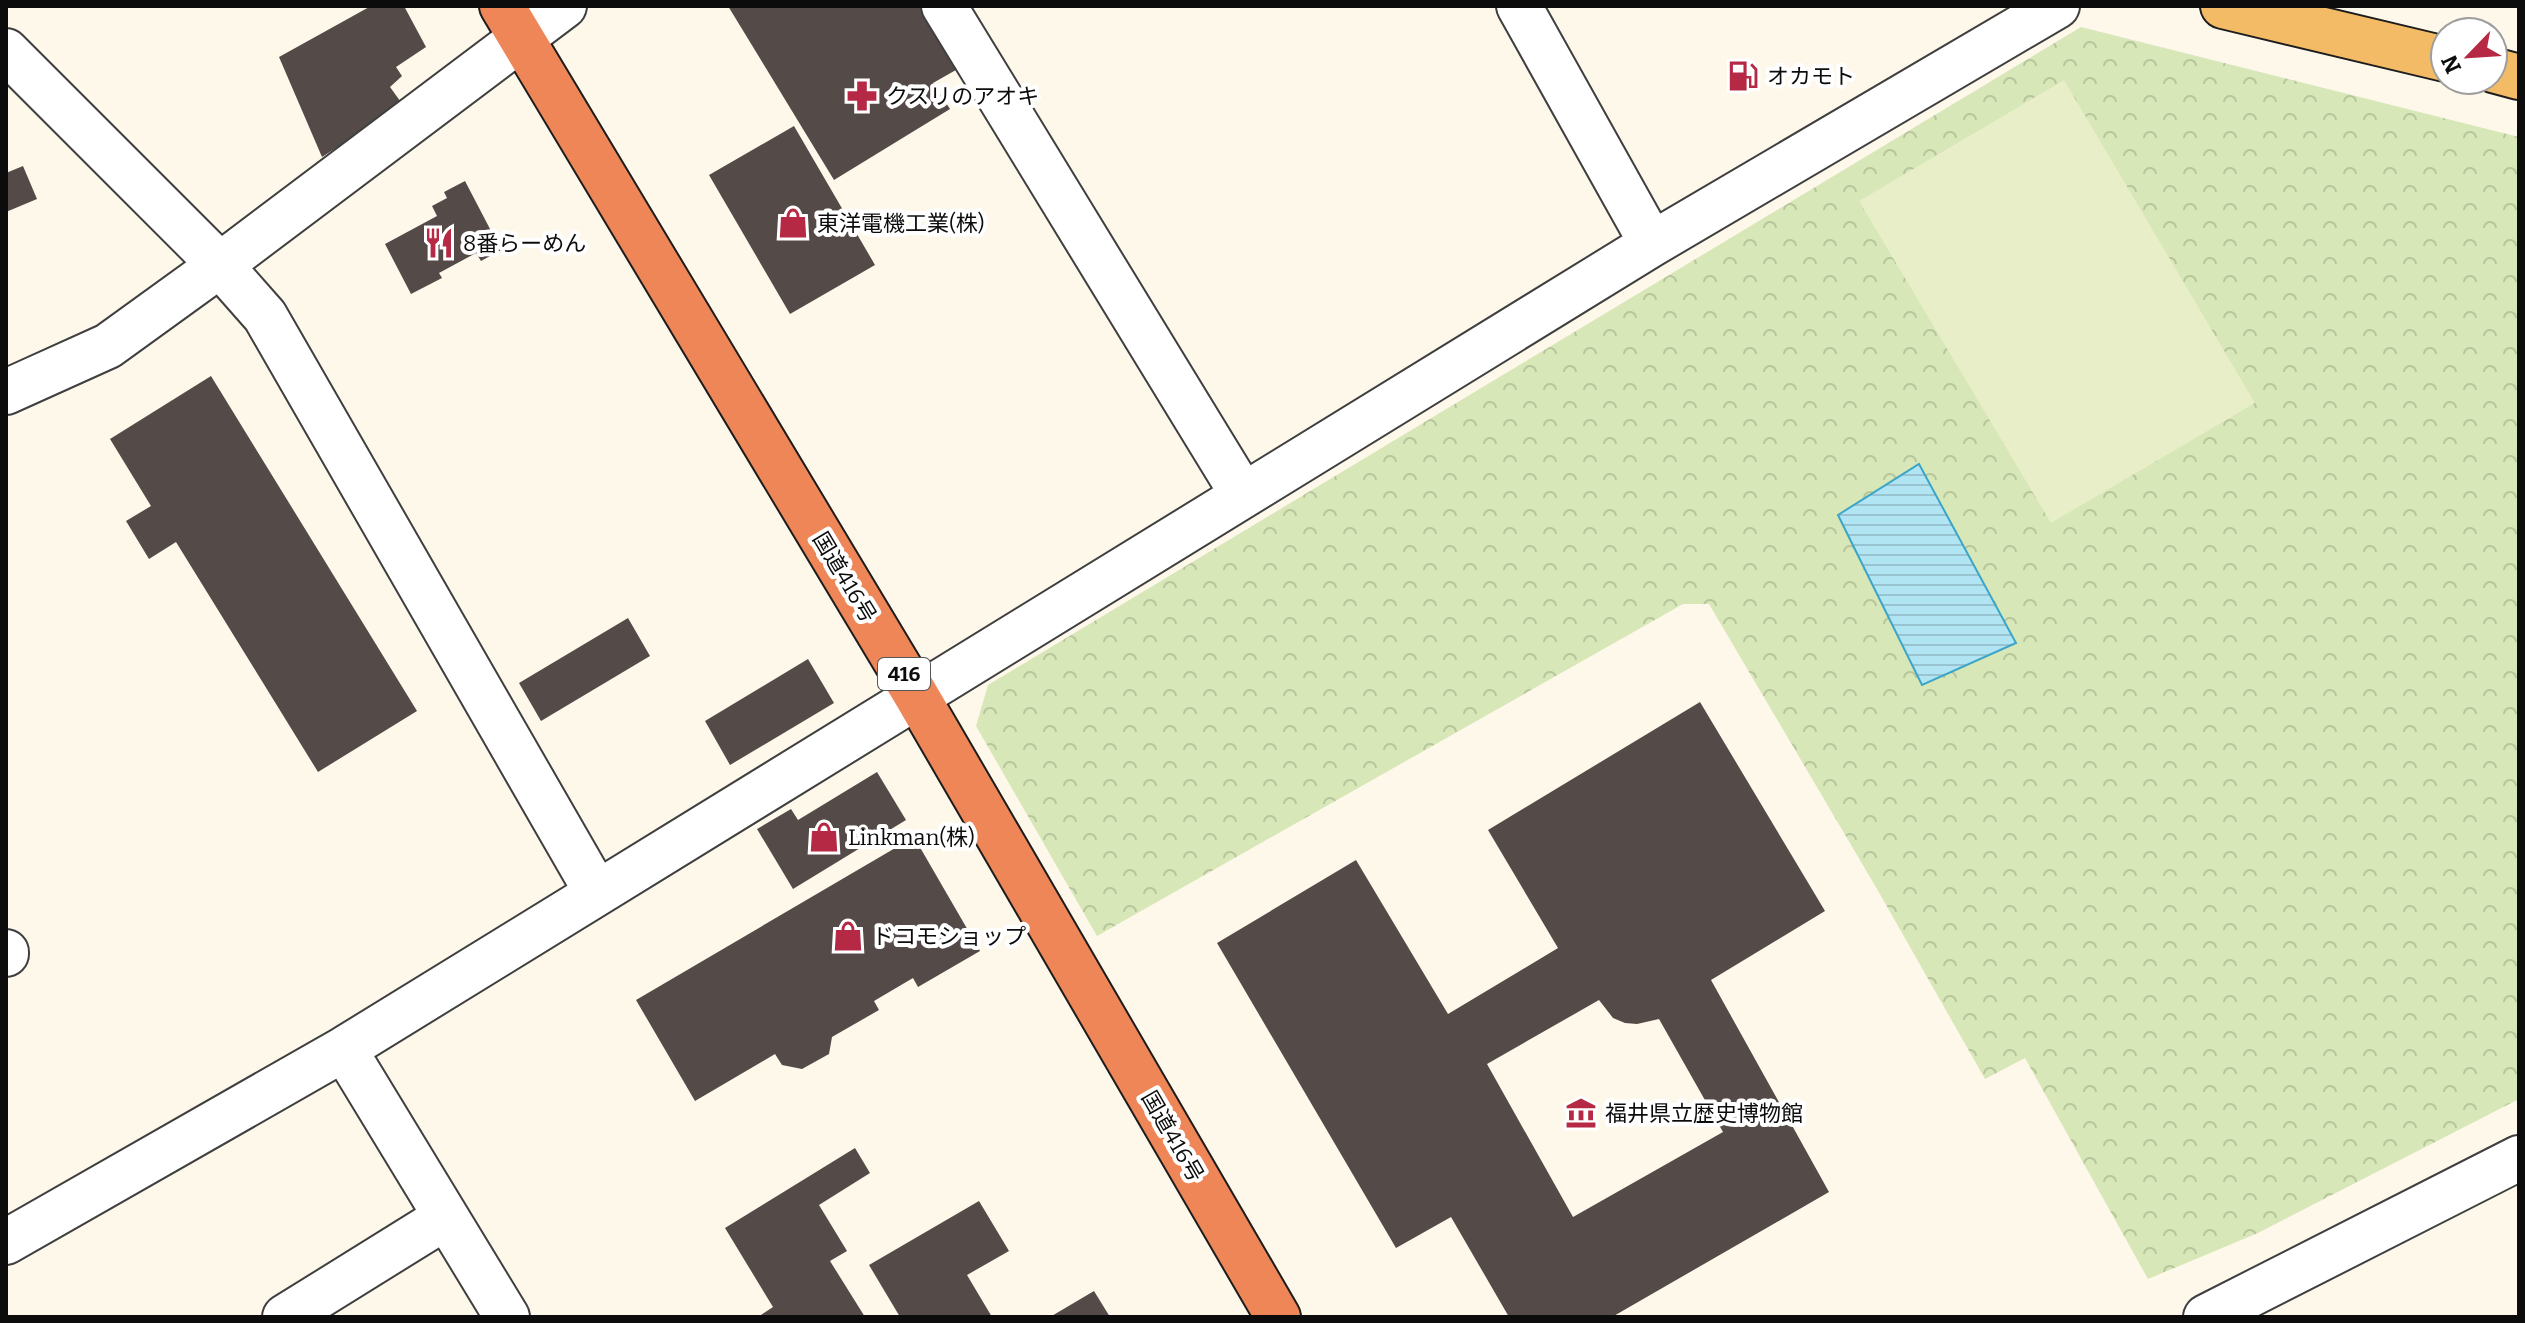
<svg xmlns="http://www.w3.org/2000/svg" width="2525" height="1323" font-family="Bitter,'Noto Sans JP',serif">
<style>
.park{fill:url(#park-crowns)}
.pitch{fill:#e7eec8}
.water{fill:url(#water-rules);stroke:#3ca5c8;stroke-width:2}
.building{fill:#544b48;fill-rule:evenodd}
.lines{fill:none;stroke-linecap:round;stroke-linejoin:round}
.minor-casing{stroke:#3f3f3f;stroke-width:48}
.major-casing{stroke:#1d1d1d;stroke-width:48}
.highway-casing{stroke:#1d1d1d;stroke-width:48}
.minor{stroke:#fff;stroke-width:44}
.major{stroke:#f3bb66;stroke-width:44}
.highway{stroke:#ef8658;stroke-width:44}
.labels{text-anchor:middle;stroke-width:8;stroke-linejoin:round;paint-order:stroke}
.shield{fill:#fff;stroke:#555;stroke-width:2}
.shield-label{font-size:20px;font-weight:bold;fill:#0c0c0c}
.poi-label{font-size:22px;fill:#0c0c0c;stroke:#fff;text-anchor:start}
.street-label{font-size:22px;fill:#0c0c0c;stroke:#fff}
</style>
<defs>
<pattern id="park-crowns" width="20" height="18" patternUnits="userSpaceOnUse" patternTransform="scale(2)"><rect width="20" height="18" fill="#d7e7b7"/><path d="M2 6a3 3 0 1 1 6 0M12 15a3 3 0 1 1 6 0" fill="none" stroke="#b7c59c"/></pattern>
<pattern id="water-rules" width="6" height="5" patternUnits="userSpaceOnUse" patternTransform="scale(2)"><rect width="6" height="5" fill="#b2e5f3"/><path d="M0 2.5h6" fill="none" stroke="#98c3cf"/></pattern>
</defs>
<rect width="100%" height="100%" fill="#fef8eb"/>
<!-- park -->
<path class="park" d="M2081,27L2519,137V1099L2258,1233L2148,1279L2025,1058L1985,1079L1877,889L1709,604H1683L1097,936L976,726L988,685Z"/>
<!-- pitch -->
<path class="pitch" d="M2064,80L2255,403L2051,523L1859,201Z"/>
<!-- water -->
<path class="water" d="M1919,464L2016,643L1922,685L1838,515Z"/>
<!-- building -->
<path class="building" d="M371,6H404L426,47L396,67L402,76L390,87L403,105L322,157L279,57Z
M728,6H926L963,66L933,83L950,109L834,180Z
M794,126L875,265L790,314L709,175Z
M23,166L37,199L6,212V173Z
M465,181L501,250L481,261L476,253L439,273L442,278L411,294L385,244L437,216L432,206L447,198L444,192Z
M211,376L417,711L318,772L176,542L149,559L126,521L151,506L110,439Z
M628,618L650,656L541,721L519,683Z
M808,659L834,703L730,765L705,721Z
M1700,702L1825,911L1711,980L1829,1192L1612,1317H1509L1451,1217L1396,1248L1217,943L1356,860L1448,1014L1558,948L1488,830ZM1599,1000L1613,1018L1625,1023L1637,1024L1659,1019L1723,1132L1573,1217L1487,1064Z
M877,772L906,820L793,889L757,829L791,809L798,820Z
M914,837L980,951L918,987L913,978L874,1001L879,1010L832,1037L829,1054L802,1069L782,1065L775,1054L695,1101L636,1000Z
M855,1148L870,1173L819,1205L847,1251L830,1261L865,1317H758L773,1307L725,1228Z
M979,1201L1009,1251L967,1275L992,1317H900L869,1265Z
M1094,1291L1110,1317H1050Z"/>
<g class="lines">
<!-- minor casing -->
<g class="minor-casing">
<path id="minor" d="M944,6L1243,495
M1519,6L1652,244
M6,51L220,265L265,316L597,893
M6,392L108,346L220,265L564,6
M6,952V954
M344,1049L507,1317
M6,1242L344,1049L1652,244L2057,6
M285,1317L446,1217
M2206,1317L2519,1158"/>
</g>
<!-- major casing -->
<g class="major-casing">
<path id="major" d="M2223,6L2445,59
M2493,70L2519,77"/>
</g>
<!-- highway casing -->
<g class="highway-casing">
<path id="highway" d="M502,6L916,695L1278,1317"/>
</g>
<!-- minor -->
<use href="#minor" class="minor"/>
<!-- major -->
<use href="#major" class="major"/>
<!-- highway -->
<use href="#highway" class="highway"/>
</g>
<!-- icons -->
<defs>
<g id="fuel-bare" transform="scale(2.4)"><path d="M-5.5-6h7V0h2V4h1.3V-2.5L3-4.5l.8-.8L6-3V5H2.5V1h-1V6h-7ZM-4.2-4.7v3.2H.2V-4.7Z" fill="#b62945" stroke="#fff" stroke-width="2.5" paint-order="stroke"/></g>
<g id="pharmacy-bare" transform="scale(2.4)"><path d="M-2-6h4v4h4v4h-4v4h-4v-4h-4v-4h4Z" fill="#b62945" stroke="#fff" stroke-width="2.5" paint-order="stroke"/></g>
<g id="shop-bare" transform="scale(2.4)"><path d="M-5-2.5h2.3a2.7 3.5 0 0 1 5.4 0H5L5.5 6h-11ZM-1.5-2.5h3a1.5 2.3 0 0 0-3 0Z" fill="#b62945" stroke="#fff" stroke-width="2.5" paint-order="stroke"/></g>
<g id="restaurant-bare" transform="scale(2.4)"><path d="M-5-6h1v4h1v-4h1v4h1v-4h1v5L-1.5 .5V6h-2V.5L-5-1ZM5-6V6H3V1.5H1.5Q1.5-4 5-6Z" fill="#b62945" stroke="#fff" stroke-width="2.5" paint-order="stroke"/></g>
<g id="museum-bare" transform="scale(2.4)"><path d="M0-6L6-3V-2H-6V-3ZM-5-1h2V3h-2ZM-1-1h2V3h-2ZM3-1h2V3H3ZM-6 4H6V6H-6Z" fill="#b62945" stroke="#fff" stroke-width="2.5" paint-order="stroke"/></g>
</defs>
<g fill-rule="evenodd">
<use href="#fuel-bare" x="1743" y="76"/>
<use href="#pharmacy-bare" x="862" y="96"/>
<use href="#shop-bare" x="793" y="223"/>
<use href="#restaurant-bare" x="439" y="243"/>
<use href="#shop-bare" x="824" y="837"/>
<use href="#shop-bare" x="848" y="936"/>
<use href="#museum-bare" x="1581" y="1113"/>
</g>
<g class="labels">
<!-- shield labels -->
<rect class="shield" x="878" y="658" width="52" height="32" rx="6"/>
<g class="shield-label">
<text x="904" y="681">416</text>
</g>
<!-- poi labels -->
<g class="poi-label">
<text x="1767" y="84">オカモト</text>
<text x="886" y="104">クスリのアオキ</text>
<text x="817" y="231">東洋電機工業(株)</text>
<text x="463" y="251">8番らーめん</text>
<text x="848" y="845">Linkman(株)</text>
<text x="872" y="944">ドコモショップ</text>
<text x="1605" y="1121">福井県立歴史博物館</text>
</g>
<!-- street labels -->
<g class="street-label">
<text transform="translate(845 577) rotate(59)" y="8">国道416号</text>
<text transform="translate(1173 1136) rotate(60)" y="8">国道416号</text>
</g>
</g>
<!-- border -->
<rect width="2525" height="1323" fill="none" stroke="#0c0c0c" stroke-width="16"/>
<!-- north arrow -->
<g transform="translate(2469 56) rotate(245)"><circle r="38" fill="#ffffff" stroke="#9e9e9e" stroke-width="2"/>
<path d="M0-6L14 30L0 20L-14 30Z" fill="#b62945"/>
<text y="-12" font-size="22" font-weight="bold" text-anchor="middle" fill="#0c0c0c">N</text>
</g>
</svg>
